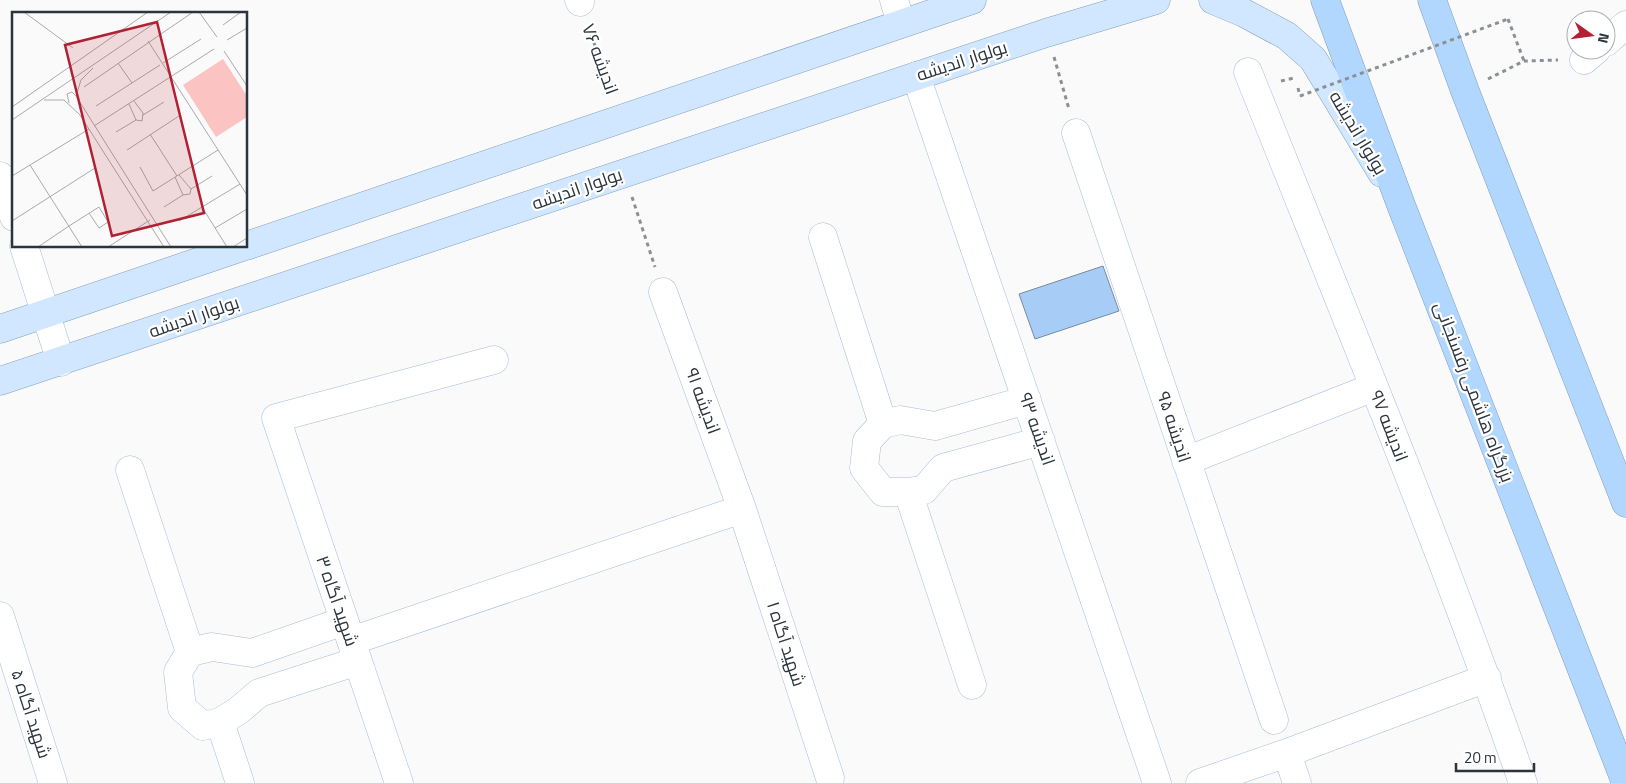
<svg xmlns="http://www.w3.org/2000/svg" width="1626" height="783" font-family="'Titillium Web',Cairo,sans-serif">
<style>
.building{fill:#a7cdf6;stroke:#768ba2}
.lines{fill:none;stroke-linecap:round;stroke-linejoin:round}
.minor-casing{stroke:#a6bcd5;stroke-width:29}
.major-casing{stroke:#829ebb;stroke-width:29}
.highway-casing{stroke:#829ebb;stroke-width:29}
.path{stroke:#8b9094;stroke-width:3;stroke-dasharray:4 4;stroke-linecap:butt}
.minor{stroke:#fff;stroke-width:28}
.major{stroke:#d0e7ff;stroke-width:28}
.highway{stroke:#b1d7ff;stroke-width:28}
.path-bridge{stroke:#8b9094;stroke-width:3;stroke-dasharray:4 4;stroke-linecap:butt}
.labels{text-anchor:middle;stroke-width:4.5;stroke-linejoin:round;paint-order:stroke}
.street-label{font-size:18px;fill:#2b343d;stroke:#fff}
.inset-road{fill:none;stroke:#a7abae;stroke-width:1}
.view{fill:#b22032;fill-opacity:0.15;stroke:#b22032;stroke-width:2.5}
.inset-edge{fill:none;stroke:#2b343d;stroke-width:2.5}
</style>
<rect width="100%" height="100%" fill="#fafafa"/>
<!-- building -->
<path class="building" d="M1103,266L1119,311L1035,339L1019,294Z"/>
<g class="lines">
<!-- minor casing -->
<g class="minor-casing">
<path id="minor" d="M579,0L580,2
M894,0L901,23
M1606,42L1626,25
M1584,60L1596,50
M1248,72C1342,308 1440,543 1523,783
M916,76L1157,783
M1076,133L1274,720
M0,176L14,217
M823,237L883,424
M24,246L61,362
M663,292L742,509L830,778
M1027,400L935,426L900,420L883,424L867,441L864,468L883,492H908L924,490L943,468L1041,441
M1186,461L1374,387
M130,470L190,652
M908,492L972,685
M0,616L53,783
M344,621L252,653L212,647L190,652L178,672L182,708L203,726L220,722L238,711L259,693L358,661
M351,641L742,509
M220,722L240,783
M1287,753L1297,783
M399,783L276,418L494,360
M1200,783L1284,754L1487,678"/>
</g>
<!-- major casing -->
<g class="major-casing">
<path id="major" d="M1213,0L1244,13L1287,36L1313,59L1382,173
M246,246L972,0
M0,329L245,246
M0,381L1046,33L1156,0"/>
</g>
<!-- highway casing -->
<g class="highway-casing">
<path id="highway" d="M1325,0L1401,205L1626,783
M1432,0L1465,91L1626,503"/>
</g>
<!-- path -->
<path class="path" d="M1508,19L1524,61
M588,27L613,94
M1054,57L1069,109
M1488,79L1524,61L1558,60
M1281,81L1294,78
M1298,88L1300,96
M632,197L655,267"/>
<!-- minor -->
<use href="#minor" class="minor"/>
<!-- major -->
<use href="#major" class="major"/>
<!-- highway -->
<use href="#highway" class="highway"/>
<!-- path-bridge -->
<path class="path-bridge" d="M1300,96L1508,19"/>
</g>
<g class="labels">
<!-- street labels -->
<g class="street-label">
<text transform="translate(600 59) rotate(70)" y="6">اندیشه ۷۶</text>
<text transform="translate(962 61) rotate(-18)" y="6">بولوار اندیشه</text>
<text transform="translate(1358 133) rotate(59)" y="6">بولوار اندیشه</text>
<text transform="translate(577 189) rotate(-19)" y="6">بولوار اندیشه</text>
<text transform="translate(194 317) rotate(-19)" y="6">بولوار اندیشه</text>
<text transform="translate(1474 392) rotate(69)" y="6">بزرگراه هاشمی رفسنجانی</text>
<text transform="translate(703 401) rotate(70)" y="6">اندیشه ۹۱</text>
<text transform="translate(1389 426) rotate(69)" y="6">اندیشه ۹۷</text>
<text transform="translate(1174 427) rotate(72)" y="6">اندیشه ۹۵</text>
<text transform="translate(1037 429) rotate(71)" y="6">اندیشه ۹۳</text>
<text transform="translate(337 601) rotate(71)" y="6">شهید آگاه ۳</text>
<text transform="translate(786 644) rotate(72)" y="6">شهید آگاه ۱</text>
<text transform="translate(31 714) rotate(72)" y="6">شهید آگاه ۵</text>
</g>
</g>
<!-- overview -->
<g transform="translate(12 12)">
<rect width="235" height="235" fill="#fafafa"/>
<path d="M211,47L235,84V105L204,125L171,73Z" fill="#fbc3c1"/>
<path class="inset-road" d="M12,0L61,36M187,0L205,25M211,13L229,0M215,28L235,16M136,29L235,183M212,39L235,74M106,51L120,71M151,51L189,27M81,56L69,68L64,84L159,235M72,75L181,0M32,88H52L68,103L152,235M57,91L55,82L60,80L64,84M117,92L124,108L130,109L131,101L122,89M84,94L148,53M0,95L136,0M131,103L152,90M0,108L159,0M82,114L202,37M104,120L124,108M138,122L165,164M115,138L167,104M18,153L70,235M128,155L141,179L206,138M0,164L77,117M163,165L171,183L178,182L179,177L167,163M179,177L200,164M152,195L171,183M190,195L215,235M0,209L83,156M167,209L228,172M203,216L235,197M26,235L57,214L87,195L96,210L87,216L77,201M96,235L138,208M221,235L235,226"/>
<path class="view" d="M145,10L192,201L100,224L53,33Z"/>
<rect width="235" height="235" class="inset-edge"/>
</g>
<!-- north arrow -->
<g transform="translate(1591 35) rotate(104)"><circle r="24" fill="#ffffff" stroke="#aaaeb1"/>
<path d="M0-4L9 19L0 12L-9 19Z" fill="#b22032"/>
<text y="-8" font-size="14" font-weight="bold" text-anchor="middle" fill="#2b343d">N</text>
</g>
<!-- scale -->
<path d="M1456 763v8h78v-8" fill="none" stroke="#2b343d" stroke-width="2.5"/>
<text x="1464" y="763" font-size="15" fill="#2b343d" stroke="#ffffff" stroke-width="4" paint-order="stroke">20 m</text>
</svg>
